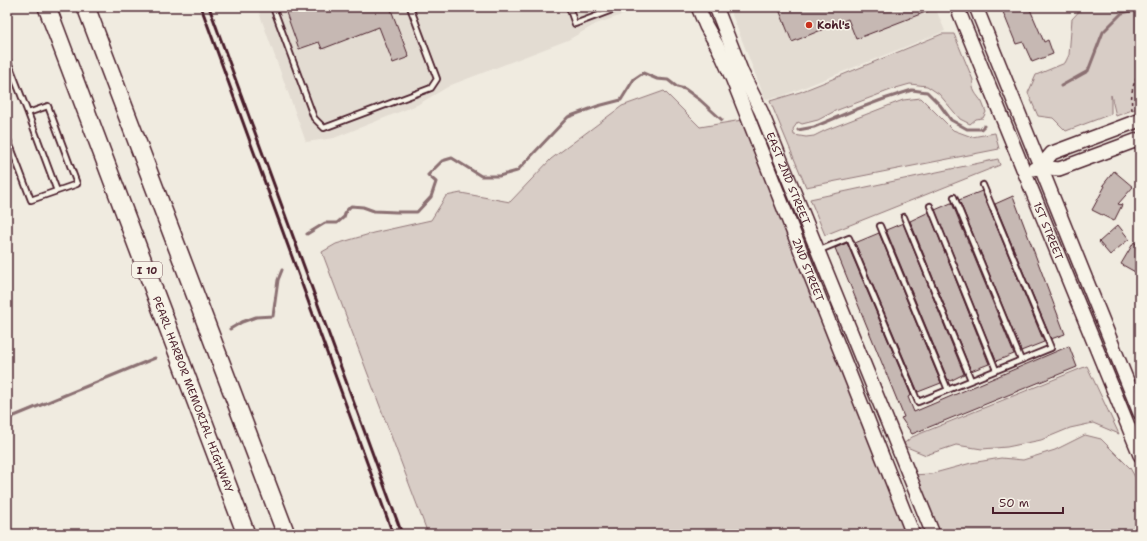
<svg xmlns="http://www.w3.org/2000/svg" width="1147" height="541" font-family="'Shantell Sans',sans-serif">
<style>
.built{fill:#e3dcd2}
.green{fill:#d8cdc6;stroke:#917678}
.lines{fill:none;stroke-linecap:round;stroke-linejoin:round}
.stream{stroke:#8b6f72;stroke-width:3}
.building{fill:#c6b8b3;stroke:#4a1f2b}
.lane-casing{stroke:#4a1f2b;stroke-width:8}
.secondary-casing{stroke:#4a1f2b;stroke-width:16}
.highway-casing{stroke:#4a1f2b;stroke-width:20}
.path{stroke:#4a1f2b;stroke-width:1.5;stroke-dasharray:3 3;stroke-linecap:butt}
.lane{stroke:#f7f3e8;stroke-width:4.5}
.secondary{stroke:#f7f3e8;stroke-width:13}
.highway{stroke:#f7f3e8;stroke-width:17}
.rail{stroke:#4a1f2b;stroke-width:3}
.poi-dot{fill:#c8321e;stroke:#f7f3e8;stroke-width:1.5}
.labels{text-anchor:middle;stroke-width:3;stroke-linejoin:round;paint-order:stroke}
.shield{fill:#f7f3e8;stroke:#7e5f64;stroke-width:1}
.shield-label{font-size:10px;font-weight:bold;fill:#4a1f2b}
.poi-label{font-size:11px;font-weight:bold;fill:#4a1f2b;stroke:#f7f3e8;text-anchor:start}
.street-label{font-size:11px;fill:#4a1f2b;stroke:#f7f3e8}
</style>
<rect width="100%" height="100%" fill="#f0ebe0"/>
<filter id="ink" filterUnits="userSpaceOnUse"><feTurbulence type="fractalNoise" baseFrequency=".025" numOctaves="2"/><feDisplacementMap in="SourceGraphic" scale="8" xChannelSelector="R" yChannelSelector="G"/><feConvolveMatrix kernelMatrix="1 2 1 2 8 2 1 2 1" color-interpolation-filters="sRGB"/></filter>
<g filter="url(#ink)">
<!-- built -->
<path class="built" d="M257,7H644L596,24L568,40L451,85L417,105L334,138L306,142Z
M729,7H935L945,31L780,97L765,99Z"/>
<!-- green -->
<path class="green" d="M1083,7H1140V107L1116,116L1111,95V114L1066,131L1053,118L1038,116L1028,93L1036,75L1065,63L1069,55L1072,19Z
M942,34H954L973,80C971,90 977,95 982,102C983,105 985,109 986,112L983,118L976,119L970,124L960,119L939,94L927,86L910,84L896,88L835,111L818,120L802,124L798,122L793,129L794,135L806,137L814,136L826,130L903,100L921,98L953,130L972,137L995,133L999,149L806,187L770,101L800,92L830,80Z
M664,91L700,127L748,119L870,430L890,493L905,534H428L322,252L336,244L373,233L431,220L446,196L461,193L510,202L551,159L622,106Z
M998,159L1000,165L825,235L810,199Z
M1087,366L1119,434L1093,423L1070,428L1041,440L1007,447L982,449L956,445L926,455L902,445L912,437Z
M1085,435L1101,439L1130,468L1139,484L1135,488L1138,497L1140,498V534H932L910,475L931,474L971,463L1001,458L1023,460L1055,450Z"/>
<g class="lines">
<!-- stream -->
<path class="stream" d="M1061,86L1088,71L1103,32L1122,13L1140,9
M798,130L814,127L852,111L884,99L912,90L927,92L940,105L951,120L967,129H981L984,126
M307,234L325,223H337L344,217L346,211L351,206L363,207L374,211L396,212H417L431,197L436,182L428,175L442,161L452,158L481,176H499L517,171L568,117L598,106L621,100L634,79L643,73L657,79L668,80L677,87L685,89L700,100L722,120
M230,329L242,322L256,317L273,316L278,280L282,270
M7,419L155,358"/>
</g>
<!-- building -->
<path class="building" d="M284,7H390L409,57L393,63L379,27L322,49L319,42L299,49Z
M778,7H935L936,8L856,39L848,19L792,42Z
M1001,7H1029L1044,42L1048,40L1053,54L1032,62L1023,42L1016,44Z
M1114,171L1133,187L1118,204L1122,205L1114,221L1092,210L1105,186L1103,185Z
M982,191L1044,342L1021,351L959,200Z
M1013,196L1065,334L1051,339L995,204Z
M951,203H952L1014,354L999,360L996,361L935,210Z
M929,212L989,364L971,371L910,221Z
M903,223L964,374L950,381L949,379L948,380L886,230Z
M1118,225L1129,239L1110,255L1099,242Z
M879,233L941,383L918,392L855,243Z
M1134,242L1140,247V267L1137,273L1121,264Z
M847,243L911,395L908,397L914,412L1069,346L1077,367L912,434L901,418L904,417L835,248Z"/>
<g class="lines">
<!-- lane casing -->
<g class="lane-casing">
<path id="lane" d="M273,7L314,118L324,128L431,88L437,79L410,7
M569,7L575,24L620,7
M7,59L28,113L48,106L77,184L31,200L7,137
M28,113L57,191
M954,197L1021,360
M930,206L996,370
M904,217L971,380
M880,226L948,390
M820,250L849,238L918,402L1051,348L983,185"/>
</g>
<!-- secondary casing -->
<g class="secondary-casing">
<g id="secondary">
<path id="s1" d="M698,7L706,26L719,49L733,80L913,534"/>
<path id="s2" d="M716,7L742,73L761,111L933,534"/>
<path id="s3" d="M957,7L1140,455"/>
<path d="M976,7L1140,413"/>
<path d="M1040,167L1059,169L1140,139"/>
<path d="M1034,169L1040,167L1052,153L1140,120"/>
</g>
</g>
<!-- highway casing -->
<g class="highway-casing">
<g id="highway">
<path id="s4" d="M47,7L246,534"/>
<path d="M86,7L286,534"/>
</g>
</g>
<!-- path -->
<path class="path" d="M1132,110C1131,98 1131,83 1140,74"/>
<!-- lane -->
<use href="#lane" class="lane"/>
<!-- secondary -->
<use href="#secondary" class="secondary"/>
<!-- highway -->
<use href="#highway" class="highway"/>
<!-- rail -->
<path class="rail" d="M201,7L393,534
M209,7L402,534"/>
</g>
</g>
<!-- markers -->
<circle class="poi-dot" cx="809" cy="25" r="4"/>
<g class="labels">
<!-- shield labels -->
<rect class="shield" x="132" y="262" width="30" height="16" rx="3"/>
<g class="shield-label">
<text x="147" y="274">I 10</text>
</g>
<!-- poi labels -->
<g class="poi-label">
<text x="817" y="29">Kohl's</text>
</g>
<!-- street labels -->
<g class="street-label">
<text dy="4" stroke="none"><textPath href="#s2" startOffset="186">EAST 2ND STREET</textPath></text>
<text dy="4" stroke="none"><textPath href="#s3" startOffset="242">1ST STREET</textPath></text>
<text dy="4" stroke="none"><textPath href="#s1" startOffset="285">2ND STREET</textPath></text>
<text dy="4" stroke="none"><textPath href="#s4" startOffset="414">PEARL HARBOR MEMORIAL HIGHWAY</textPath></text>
</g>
</g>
<!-- margin -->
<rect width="1147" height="541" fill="none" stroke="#f7f3e8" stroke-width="24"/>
<rect x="12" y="12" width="1123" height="517" fill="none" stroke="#4a1f2b" stroke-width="1.5" filter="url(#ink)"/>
<!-- scale -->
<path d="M993 507v6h70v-6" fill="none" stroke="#4a1f2b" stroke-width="2"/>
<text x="999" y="507" font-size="12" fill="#4a1f2b" stroke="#f7f3e8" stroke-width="3" paint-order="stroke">50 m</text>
</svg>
